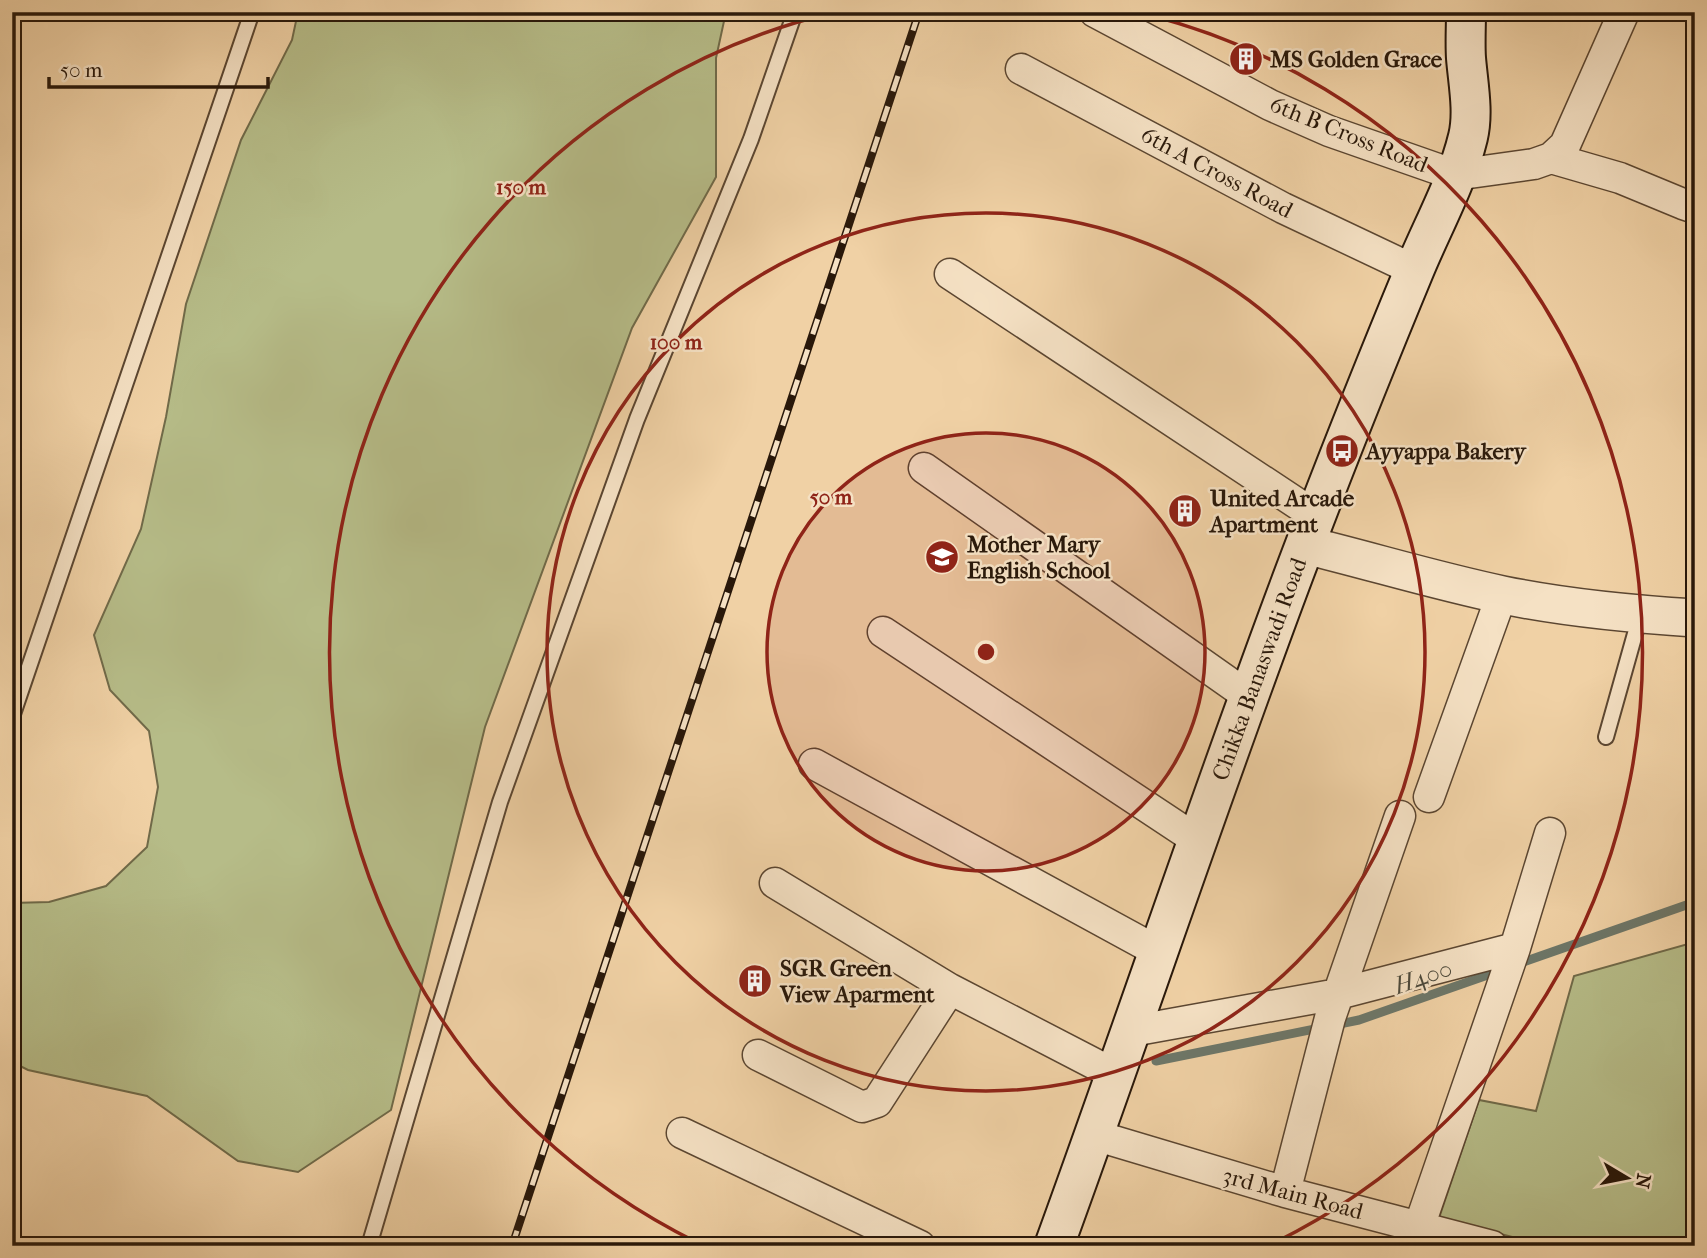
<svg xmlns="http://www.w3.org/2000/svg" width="1707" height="1258" font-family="'IM FELL French Canon',serif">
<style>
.green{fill:#b6bc88;stroke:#706a49;stroke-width:2}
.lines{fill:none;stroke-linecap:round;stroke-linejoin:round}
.stream{stroke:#6d7769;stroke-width:9}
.service-casing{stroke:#5b4631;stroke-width:18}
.minor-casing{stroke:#5b4631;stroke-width:33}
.tertiary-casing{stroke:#5b4631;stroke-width:40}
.secondary-casing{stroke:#29180a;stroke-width:42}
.service{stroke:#f5e1c4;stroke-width:14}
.minor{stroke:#f5e1c4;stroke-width:30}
.tertiary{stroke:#f5e1c4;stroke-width:37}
.secondary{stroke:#f5e1c4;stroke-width:38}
.rail-casing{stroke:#29180a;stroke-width:8}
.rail{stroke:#f5e1c4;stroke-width:5;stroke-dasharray:16;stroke-linecap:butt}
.ring{fill:none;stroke:#8f2418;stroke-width:3.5}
.labels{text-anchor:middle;stroke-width:5;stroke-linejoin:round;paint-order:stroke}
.poi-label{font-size:23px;font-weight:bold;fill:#29180a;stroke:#f5e1c4;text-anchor:start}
.street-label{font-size:23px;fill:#29180a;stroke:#f5e1c4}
.water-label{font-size:24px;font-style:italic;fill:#4b483a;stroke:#f5e1c4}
.centre{fill:#8f2418;stroke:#f5e1c4;stroke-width:3.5}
.ring-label{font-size:21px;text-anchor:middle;font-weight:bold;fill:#8f2418;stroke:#f5e1c4;stroke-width:5;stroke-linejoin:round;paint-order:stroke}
</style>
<rect width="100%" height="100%" fill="#f0d1a5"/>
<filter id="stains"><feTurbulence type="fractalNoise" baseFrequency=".00286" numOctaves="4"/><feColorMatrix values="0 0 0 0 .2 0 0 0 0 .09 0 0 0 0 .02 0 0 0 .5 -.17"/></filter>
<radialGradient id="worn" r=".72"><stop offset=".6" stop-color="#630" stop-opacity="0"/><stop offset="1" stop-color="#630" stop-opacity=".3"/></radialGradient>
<!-- green -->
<path class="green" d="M298,12H726L716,58V177L632,328L485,727L391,1110L298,1172L238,1161L147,1096L28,1070L12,1062V903L49,902L106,886L147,847L158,787L149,731L110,690L94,635L141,529L166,417L186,304L241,140L292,40Z
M1695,942V1246H1547L1439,1218L1479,1100L1536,1111L1574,976Z"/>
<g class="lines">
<!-- stream -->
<path class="stream" d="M1515,965L1695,902
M1156,1061L1359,1020L1502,970"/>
<!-- service casing -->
<g class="service-casing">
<path id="service" d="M12,717L252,12
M1606,737L1640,616
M369,1246L500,802L637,419L751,139L795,12"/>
</g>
<!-- minor casing -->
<g class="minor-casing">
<path id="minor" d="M1095,12L1270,105L1329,131L1455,175L1534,164L1551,158L1565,145L1624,12
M1021,69L1283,208L1414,270
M1551,158L1620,178L1683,204L1695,208
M950,274L1316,516
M924,468L1248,696
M883,632L1197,840
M814,764L1157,951
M1429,797L1502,594
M775,883L950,989L1116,1075
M1132,1031L1338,994L1515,948
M758,1055L862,1107L877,1102L950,989
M682,1133L920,1246
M1094,1135L1285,1192L1492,1246
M1285,1192L1330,1018L1400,816
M1419,1227L1515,948L1550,833"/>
</g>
<!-- tertiary casing -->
<g class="tertiary-casing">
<path id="tertiary" d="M1305,545C1371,561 1436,581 1503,595C1566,608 1630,614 1695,618"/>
</g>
<!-- secondary casing -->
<g class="secondary-casing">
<path id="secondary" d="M1054,1246C1136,1021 1211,794 1295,571C1333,470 1373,370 1414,271C1432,227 1457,183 1468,137C1474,112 1468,83 1466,58C1465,43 1466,27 1466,12"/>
</g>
<!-- service -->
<use href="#service" class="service"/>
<!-- minor -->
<use href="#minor" class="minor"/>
<!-- tertiary -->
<use href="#tertiary" class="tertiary"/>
<!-- secondary -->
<use href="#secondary" class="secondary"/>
<!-- rail casing -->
<g class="rail-casing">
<path id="rail" d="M512,1246L919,12"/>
</g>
<!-- rail -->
<use href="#rail" class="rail"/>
</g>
<!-- distance rings -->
<circle cx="986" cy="652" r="219" fill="#8f2418" fill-opacity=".12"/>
<g class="ring">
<circle cx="986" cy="652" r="219"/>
<circle cx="986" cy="652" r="439"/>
<path d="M698 1243A658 658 0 0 1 827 14M1145 14A658 658 0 0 1 1274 1243"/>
</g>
<!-- icons -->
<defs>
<g id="building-disc" transform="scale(1.75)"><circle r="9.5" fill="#8f2418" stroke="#f5e1c4"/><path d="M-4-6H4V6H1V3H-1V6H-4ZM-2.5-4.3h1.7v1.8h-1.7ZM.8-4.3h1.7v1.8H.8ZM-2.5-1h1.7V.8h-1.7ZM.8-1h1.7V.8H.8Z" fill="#fff"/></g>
<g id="bus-disc" transform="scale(1.75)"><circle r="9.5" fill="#8f2418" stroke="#f5e1c4"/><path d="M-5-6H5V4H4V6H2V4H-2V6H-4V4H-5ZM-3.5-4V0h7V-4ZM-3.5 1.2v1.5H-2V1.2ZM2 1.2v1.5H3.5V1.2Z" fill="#fff"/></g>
<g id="school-disc" transform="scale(1.75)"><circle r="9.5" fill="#8f2418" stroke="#f5e1c4"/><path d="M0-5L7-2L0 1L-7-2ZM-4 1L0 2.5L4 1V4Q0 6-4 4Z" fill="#fff"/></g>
</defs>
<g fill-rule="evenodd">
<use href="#building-disc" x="1246" y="59"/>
<use href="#bus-disc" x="1342" y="451"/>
<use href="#building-disc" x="1185" y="511"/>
<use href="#school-disc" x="942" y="557"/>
<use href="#building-disc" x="755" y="981"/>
</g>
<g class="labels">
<!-- poi labels -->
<g class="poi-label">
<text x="1270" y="67">MS Golden Grace</text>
<text x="1366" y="459">Ayyappa Bakery</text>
<text x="1210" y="506">United Arcade<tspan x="1210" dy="26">Apartment</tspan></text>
<text x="967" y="552">Mother Mary<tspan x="967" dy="26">English School</tspan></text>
<text x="780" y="976">SGR Green<tspan x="780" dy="26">View Aparment</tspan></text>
</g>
<!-- street labels -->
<g class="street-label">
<text transform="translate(1349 134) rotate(22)" y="8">6th B Cross Road</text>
<text transform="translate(1217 172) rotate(28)" y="8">6th A Cross Road</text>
<text transform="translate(1259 669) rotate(-70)" y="8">Chikka Banaswadi Road</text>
<text transform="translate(1293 1193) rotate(15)" y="8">3rd Main Road</text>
</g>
<!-- water labels -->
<g class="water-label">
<text transform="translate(1423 977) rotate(-19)" y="8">H400</text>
</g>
</g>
<circle cx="986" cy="652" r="10" class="centre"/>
<g class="ring-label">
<text x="521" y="194">150 m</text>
<text x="676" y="349">100 m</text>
<text x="831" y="504">50 m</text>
</g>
<!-- margin -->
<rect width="1707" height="1258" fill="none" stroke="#f0d1a5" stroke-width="42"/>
<rect x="14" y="14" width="1679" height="1230" fill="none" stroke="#29180a" stroke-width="3.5"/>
<rect x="21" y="21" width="1665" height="1216" fill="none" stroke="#29180a" stroke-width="2"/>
<!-- north arrow -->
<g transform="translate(1627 1178) rotate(100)" stroke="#f5e1c4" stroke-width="5" paint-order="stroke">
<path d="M0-5L12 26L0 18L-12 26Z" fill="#29180a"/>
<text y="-10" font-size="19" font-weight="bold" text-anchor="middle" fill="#29180a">N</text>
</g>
<!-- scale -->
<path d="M49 77v10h219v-10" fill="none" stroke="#29180a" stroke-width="3.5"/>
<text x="60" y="77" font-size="21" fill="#29180a" stroke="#f5e1c4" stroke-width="5" paint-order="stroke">50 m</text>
<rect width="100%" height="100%" filter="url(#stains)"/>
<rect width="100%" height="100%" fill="url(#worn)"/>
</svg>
